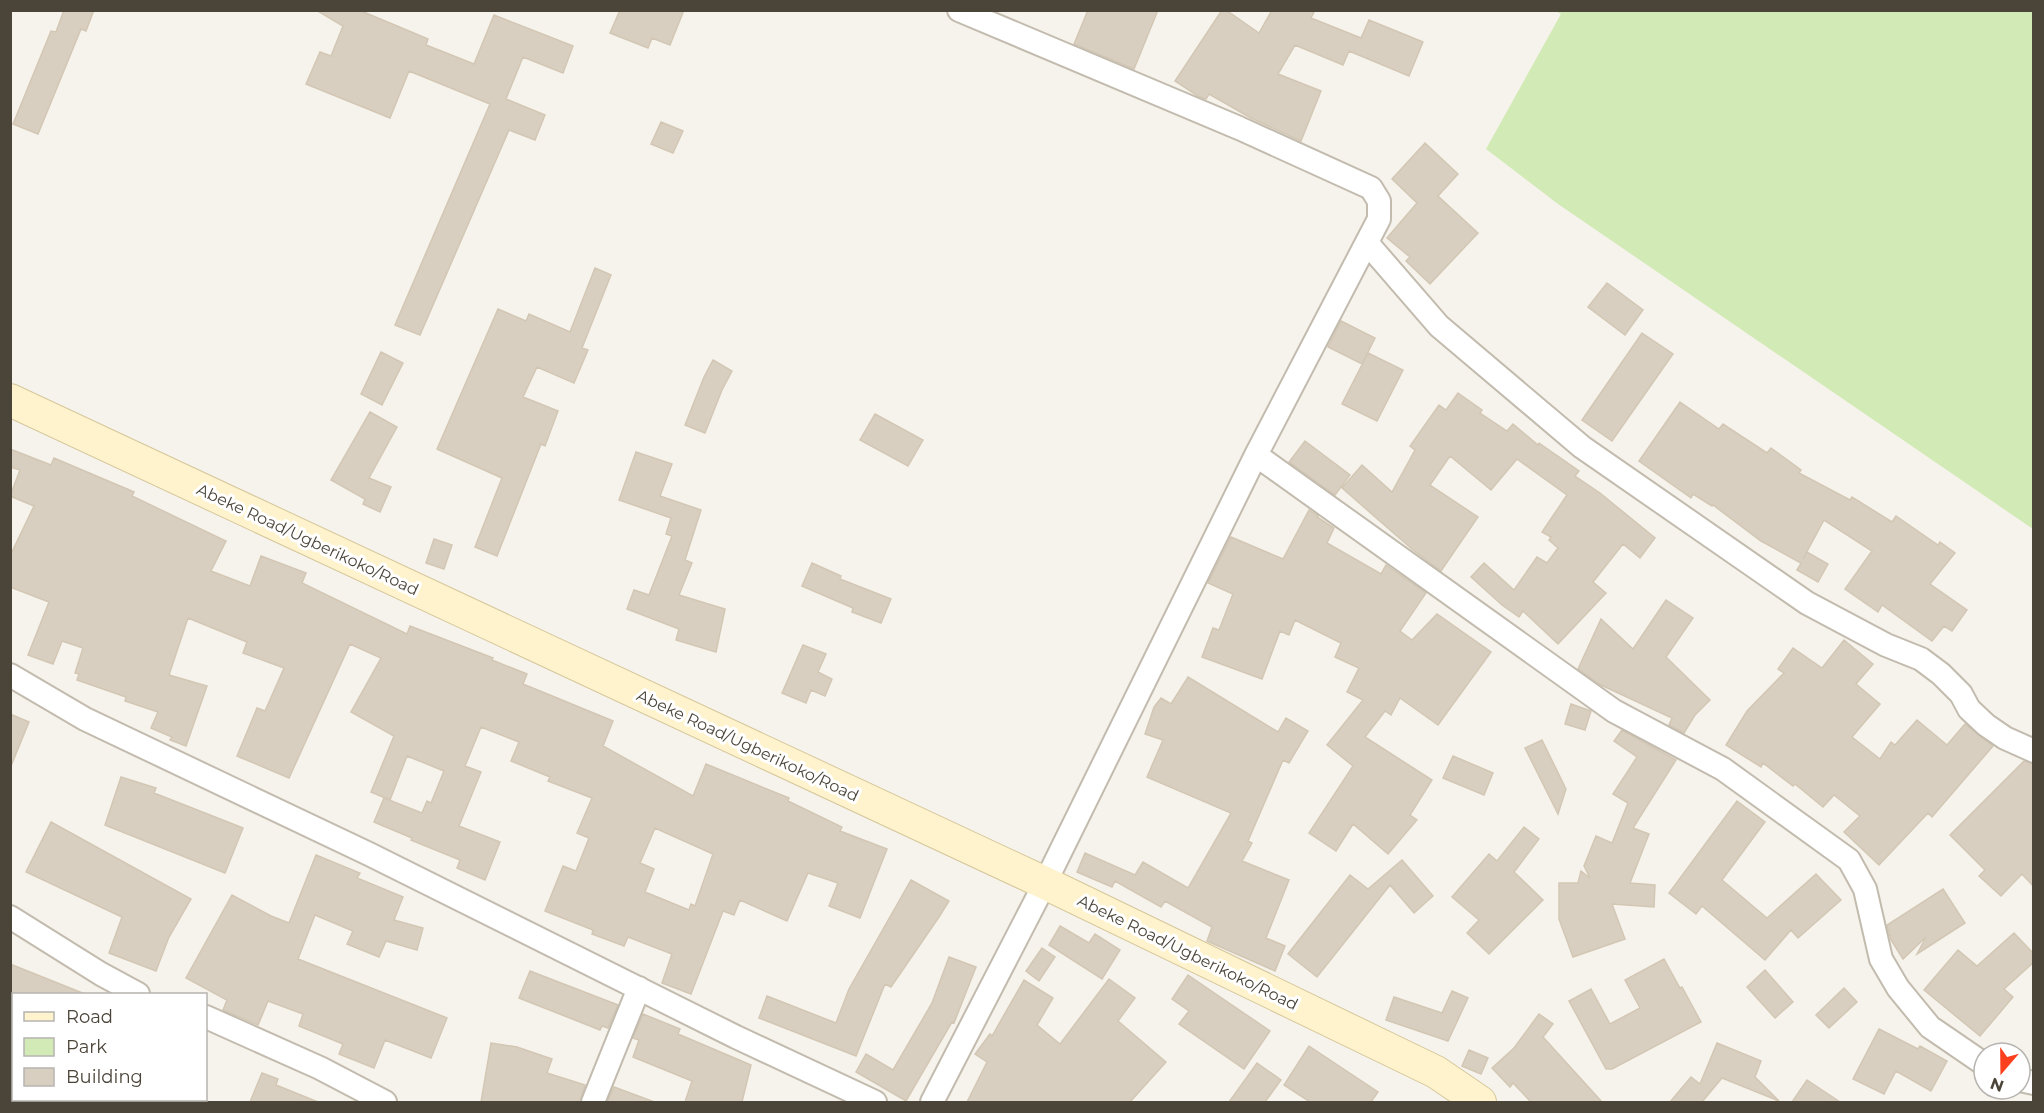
<svg xmlns="http://www.w3.org/2000/svg" width="2044" height="1113" font-family="Montserrat,sans-serif">
<style>
.green{fill:#d2eab5}
.building{fill:#d8cfc1;stroke:#d3c7b4;stroke-width:1.5;fill-rule:evenodd}
.lines{fill:none;stroke-linecap:round;stroke-linejoin:round}
.street-casing{stroke:#c2bbae;stroke-width:26}
.secondary-casing{stroke:#d6c79b;stroke-width:34}
.street{stroke:#fff;stroke-width:22}
.secondary{stroke:#fff3cd;stroke-width:32}
.labels{text-anchor:middle;stroke-width:6;stroke-linejoin:round;paint-order:stroke}
.street-label{font-size:16px;fill:#4b4439;stroke:#fff}
</style>
<rect width="100%" height="100%" fill="#f6f3ec"/>
<!-- green -->
<path class="green" d="M1556,11H2033V529L1558,204L1486,149L1561,14Z"/>
<!-- building -->
<path class="building" d="M64,10H94L86,31L81,29L38,134L13,124L51,31L56,32Z
M316,10H359L428,39L426,45L474,64L494,15L573,46L563,73L523,57L506,99L545,115L535,140L509,130L420,335L395,325L490,104L409,71L390,118L306,84L320,52L331,56L343,26Z
M620,10H684L670,45L652,38L648,48L610,33Z
M1088,10H1158L1134,69L1074,44Z
M1222,10H1226L1259,33L1272,10H1315L1311,18L1361,38L1369,20L1423,42L1409,76L1349,51L1343,65L1295,45L1278,74L1321,91L1301,141L1251,118L1209,94L1206,99L1198,96L1175,81Z
M661,122L683,131L673,153L651,144Z
M1425,143L1458,174L1438,196L1478,233L1430,284L1406,261L1410,257L1387,238L1417,203L1392,179Z
M595,268L611,275L582,348L588,350L574,383L537,367L523,397L558,411L545,446L541,444L497,556L475,547L502,478L437,449L498,309L526,321L529,314L570,332Z
M1607,283L1643,310L1625,335L1588,307Z
M1341,321L1375,338L1362,364L1328,347Z
M1642,333L1673,354L1612,441L1582,420Z
M381,352L403,363L382,405L361,394Z
M1368,353L1403,370L1377,421L1342,404Z
M713,360L732,371L722,390L705,433L685,425L704,377Z
M1458,393L1482,410L1480,413L1507,431L1513,424L1538,445L1539,443L1579,471L1575,476L1600,493L1655,538L1640,558L1623,544L1593,582L1606,593L1558,644L1523,611L1519,617L1502,605L1471,577L1484,563L1514,590L1537,557L1547,563L1558,548L1549,540L1551,537L1542,532L1567,495L1517,459L1491,490L1450,456L1430,485L1478,517L1441,571L1413,550L1342,488L1362,465L1392,492L1415,450L1410,446L1439,405L1446,410Z
M1680,402L1719,429L1723,424L1767,453L1771,448L1801,470L1799,473L1850,500L1852,497L1892,522L1896,516L1938,545L1940,542L1955,553L1930,584L1967,610L1952,631L1944,626L1932,641L1882,605L1878,612L1845,589L1872,551L1824,520L1803,559L1807,552L1828,564L1818,582L1797,570L1801,563L1761,541L1713,505L1712,506L1693,494L1691,498L1639,461Z
M370,412L397,427L369,478L391,487L380,512L363,504L365,499L331,480Z
M875,414L923,440L908,466L860,440Z
M1305,441L1350,475L1335,495L1289,462Z
M10,449L51,465L54,458L134,492L132,496L226,541L211,571L250,586L261,556L306,573L302,583L407,634L410,626L493,658L492,660L527,674L523,684L613,721L603,746L693,796L706,764L789,798L788,801L842,827L840,831L887,849L860,918L829,906L838,883L808,873L787,921L740,900L734,915L723,911L691,994L662,983L672,954L628,937L624,946L592,934L593,930L545,911L563,866L576,871L589,838L577,833L592,798L548,781L550,777L511,761L519,742L481,727L465,766L481,772L459,826L500,842L485,880L457,868L460,860L411,840L412,838L374,822L384,798L422,813L427,801L431,803L444,771L407,756L390,800L371,792L394,736L351,712L381,658L350,644L289,778L237,756L257,708L265,711L284,668L243,653L247,642L188,618L169,675L207,686L186,746L170,740L172,737L151,728L158,712L125,701L126,697L77,680L79,674L75,673L83,648L62,641L53,664L28,655L49,602L10,587V556L34,506L10,496L20,470L10,467ZM655,828L713,854L695,906L691,904L689,910L645,892L654,869L640,863Z
M636,452L672,464L660,496L701,510L685,560L692,563L679,595L725,609L716,652L676,640L679,629L627,609L634,590L649,595L672,536L666,534L671,518L619,500Z
M1309,510L1318,516L1317,517L1334,528L1327,543L1381,574L1386,565L1426,593L1400,631L1412,640L1437,614L1491,652L1438,725L1400,698L1391,715L1385,711L1365,737L1432,780L1410,815L1417,820L1388,854L1353,824L1336,851L1309,833L1353,766L1327,745L1363,700L1347,692L1359,668L1335,657L1341,643L1295,620L1289,635L1280,631L1262,679L1202,657L1213,628L1219,630L1233,594L1208,583L1231,537L1283,559Z
M434,539L452,545L444,569L426,563Z
M812,563L841,576L840,579L891,599L881,623L852,612L853,608L802,586Z
M1666,600L1693,618L1666,657L1710,700L1695,715L1684,733L1669,725L1672,718L1601,685L1578,669L1601,619L1633,649Z
M1844,640L1873,664L1856,684L1880,704L1852,737L1880,759L1891,742L1895,745L1917,720L1947,745L1965,724L1993,746L1932,817L1928,813L1879,865L1844,832L1860,816L1834,795L1823,807L1795,784L1793,786L1763,763L1761,767L1726,745L1747,711L1784,673L1778,669L1793,648L1822,668Z
M803,645L826,654L818,672L832,679L825,696L811,690L806,703L782,693Z
M1188,677L1278,732L1286,718L1308,731L1289,763L1283,760L1248,841L1252,843L1242,861L1289,880L1266,938L1285,946L1275,971L1207,941L1212,927L1165,901L1161,907L1115,881L1112,887L1077,872L1085,853L1135,875L1143,862L1188,888L1231,813L1147,777L1163,740L1145,734L1154,707L1161,698L1171,704Z
M1571,704L1591,711L1585,730L1565,724Z
M10,714L29,722L11,766H10Z
M1622,730L1676,760L1633,828L1649,834L1630,883L1655,885L1654,907L1612,904L1625,939L1573,957L1559,919V883H1578L1581,871L1590,878L1584,866L1596,836L1612,843L1628,803L1613,794L1637,757L1614,741Z
M1542,740L1566,789L1558,814L1525,748Z
M1453,756L1493,773L1484,795L1443,778Z
M2024,761L2034,764V887L2022,874L2001,896L1979,876L1985,870L1950,835Z
M121,777L156,788L154,793L243,828L225,873L105,825Z
M1737,801L1765,822L1722,880L1767,918L1816,874L1841,900L1798,938L1791,930L1765,960L1702,906L1696,914L1669,893Z
M51,822L191,899L169,937L156,971L109,953L122,917L26,872Z
M1524,827L1539,839L1514,872L1543,900L1489,954L1467,933L1479,920L1452,897L1489,854L1497,861Z
M316,855L360,873L357,878L403,897L394,920L423,928L417,950L386,941L379,957L347,944L353,931L315,915L298,959L447,1018L431,1058L385,1040L374,1068L339,1054L343,1044L299,1026L303,1014L268,1001L258,1025L223,1010L227,1000L186,978L232,895L271,916L289,923Z
M1402,860L1433,896L1414,913L1390,885L1317,977L1288,954L1350,875L1368,889Z
M911,880L949,901L939,917L891,987L885,984L856,1056L759,1018L767,996L836,1023L849,989Z
M1943,889L1965,923L1917,954L1926,937L1903,959L1891,940L1887,925Z
M1060,926L1089,943L1095,934L1120,950L1102,979L1049,945Z
M2014,933L2034,954V962L2004,989L2013,997L1980,1036L1924,990L1958,950L1977,966Z
M1042,948L1055,957L1039,981L1026,971Z
M949,957L976,967L954,1023L952,1022L906,1101L856,1072L866,1054L893,1070L932,1003Z
M1664,959L1680,988L1682,987L1701,1022L1612,1069H1606L1569,1001L1591,989L1610,1024L1640,1008L1625,980Z
M10,964L85,994H10Z
M1765,970L1793,1002L1775,1018L1747,987Z
M530,971L618,1005L608,1028L602,1026L600,1030L519,998Z
M1188,975L1270,1031L1244,1069L1179,1024L1189,1011L1172,999Z
M1109,979L1135,998L1118,1021L1166,1062L1130,1102H967L987,1062L975,1054L990,1034L992,1036L1024,980L1053,998L1037,1025L1060,1044Z
M1844,988L1857,1002L1829,1028L1816,1015Z
M1452,991L1468,998L1448,1041L1386,1020L1394,997L1442,1013Z
M643,1014L680,1029L678,1034L751,1065L742,1102H685L692,1081L633,1057L639,1040L633,1038Z
M1539,1014L1553,1024L1543,1037L1602,1102H1531L1513,1083L1510,1087L1492,1068L1514,1048Z
M1879,1029L1918,1049L1920,1046L1947,1061L1931,1091L1896,1071L1884,1094L1853,1079Z
M491,1043L517,1047L552,1059L547,1073L585,1085L580,1102H481Z
M1717,1043L1761,1061L1755,1077L1779,1101L1722,1078L1702,1102H1670L1691,1077L1700,1084Z
M1309,1046L1378,1092L1371,1102H1310L1284,1085Z
M1469,1050L1488,1058L1481,1074L1462,1066Z
M1257,1063L1281,1080L1265,1102H1229Z
M262,1073L278,1079L276,1085L318,1102H250Z
M1807,1080L1840,1102H1792Z
M614,1087L652,1101L651,1102H607Z"/>
<g class="lines">
<!-- street casing -->
<g class="street-casing">
<path id="street" d="M1368,244L1439,326L1582,447L1807,603L1886,645L1921,659L1941,674L1961,694L1969,709L1986,725L2005,738L2034,751
M1256,455L1614,711L1723,769L1849,860L1865,889L1881,959L1898,988L1930,1027L1984,1064
M10,675L85,719L369,854L736,1037L875,1102
M10,917L101,974L138,994
M206,1017L320,1068L385,1102
M2020,1080L2034,1083
M593,1102L639,988
M932,1102L1045,883L1256,455L1379,219V201L1371,188L1239,128L959,10"/>
</g>
<!-- secondary casing -->
<g class="secondary-casing">
<path id="secondary" d="M10,400L1045,883L1436,1072L1480,1102"/>
</g>
<!-- street -->
<use href="#street" class="street"/>
<!-- secondary -->
<use href="#secondary" class="secondary"/>
</g>
<g class="labels">
<!-- street labels -->
<g class="street-label">
<text transform="translate(308 539) rotate(25)" y="6">Abeke Road/Ugberikoko/Road</text>
<text transform="translate(748 745) rotate(25)" y="6">Abeke Road/Ugberikoko/Road</text>
<text transform="translate(1188 952) rotate(26)" y="6">Abeke Road/Ugberikoko/Road</text>
</g>
</g>
<!-- border -->
<rect width="2044" height="1113" fill="none" stroke="#4b4439" stroke-width="24"/>
<!-- legend -->
<rect x="12" y="993" width="195" height="108" fill="#ffffff" stroke="#b7b4b0" stroke-width="1.5"/>
<rect x="24" y="1012" width="30" height="9" fill="#fff3cd" stroke="#b7b4b0" stroke-width="1.5"/>
<text x="66" y="1023" font-size="18" fill="#4b4439">Road</text>
<rect x="24" y="1038" width="30" height="18" fill="#d2eab5" stroke="#b7b4b0" stroke-width="1.5"/>
<text x="66" y="1053" font-size="18" fill="#4b4439">Park</text>
<rect x="24" y="1068" width="30" height="18" fill="#d8cfc1" stroke="#b7b4b0" stroke-width="1.5"/>
<text x="66" y="1083" font-size="18" fill="#4b4439">Building</text>
<!-- north arrow -->
<g transform="translate(2002 1071) rotate(200)"><circle r="28" fill="#ffffff" stroke="#b7b4b0" stroke-width="1.5"/>
<path d="M0-4.5L10 22L0 15L-10 22Z" fill="#fc3f1d"/>
<text y="-9" font-size="16" font-weight="bold" text-anchor="middle" fill="#4b4439">N</text>
</g>
</svg>
